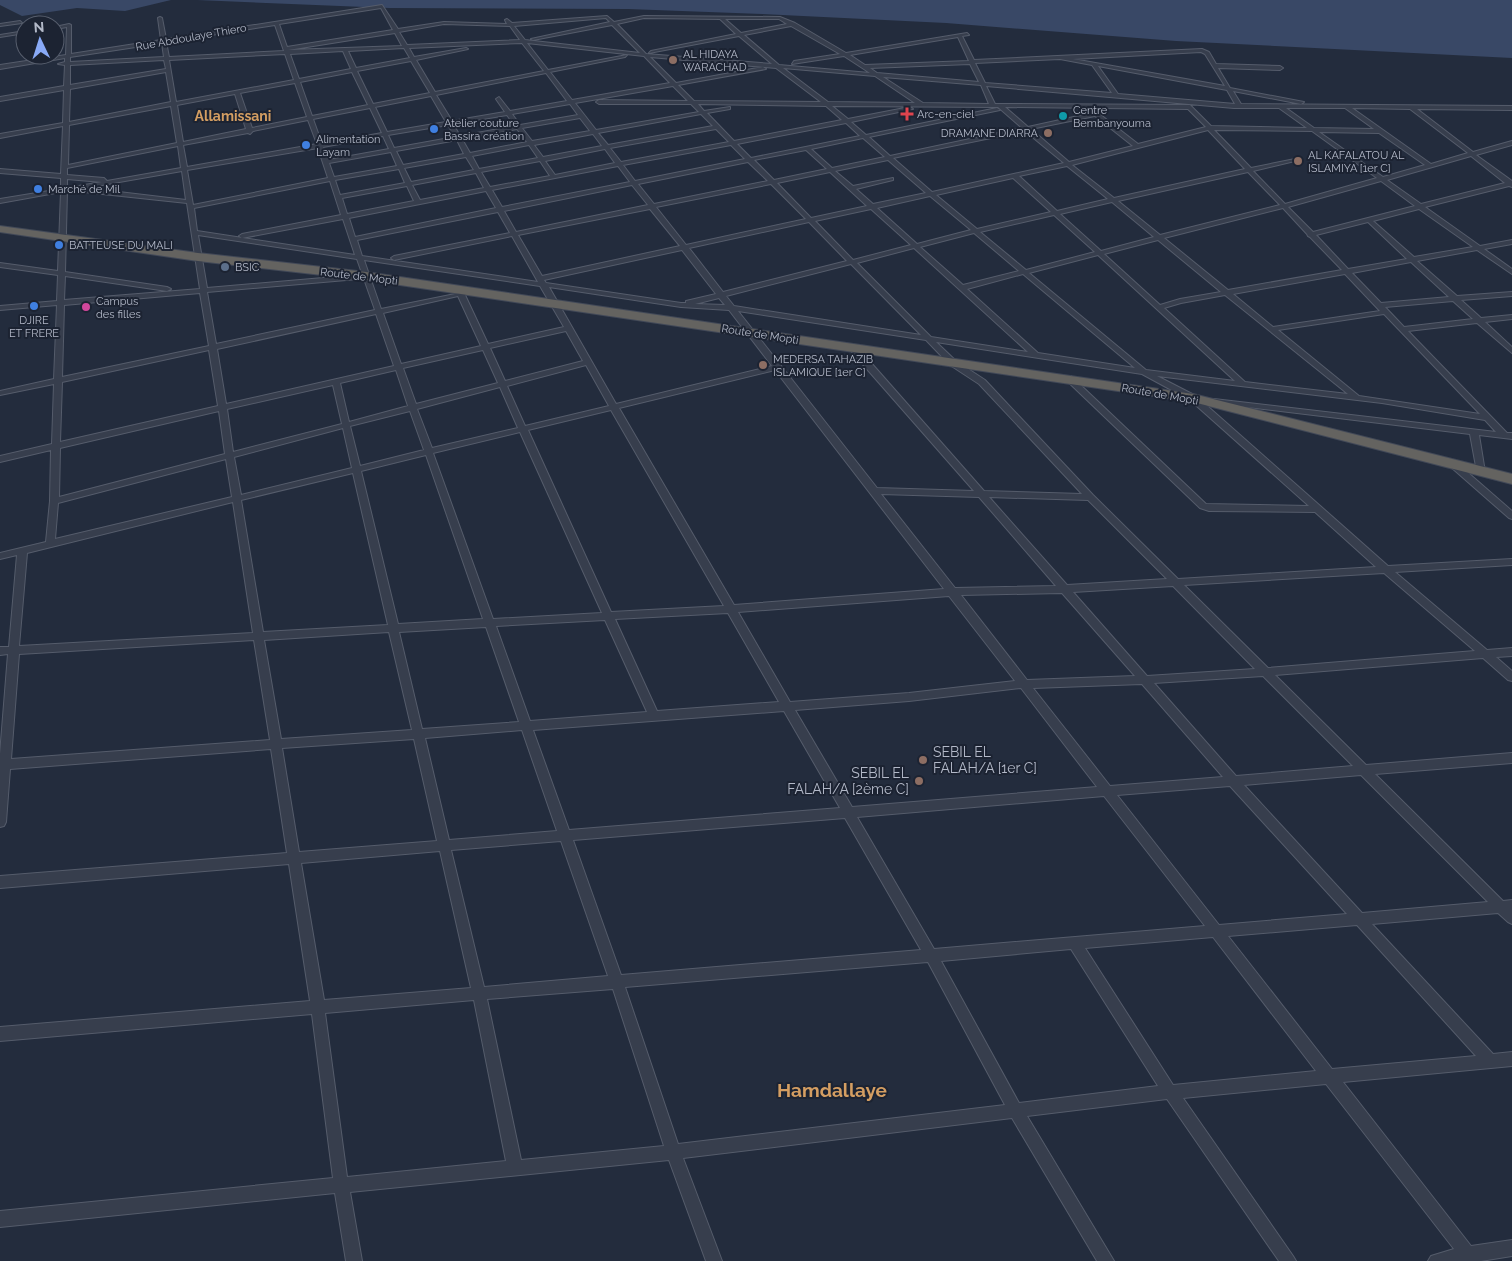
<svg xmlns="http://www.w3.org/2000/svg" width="1512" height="1261" font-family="Raleway,sans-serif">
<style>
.water{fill:#394866}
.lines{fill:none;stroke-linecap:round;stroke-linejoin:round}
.minor-casing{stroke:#555c6b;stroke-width:2}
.trunk-casing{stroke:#424958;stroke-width:2}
.minor{fill:#373e4d;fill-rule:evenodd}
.trunk{fill:#646360;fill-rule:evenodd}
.education-dot{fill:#8d6e63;stroke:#1c2332;stroke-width:2}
.health-dot{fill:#e0444e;stroke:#1c2332;stroke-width:2}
.culture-dot{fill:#0f9aa8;stroke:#1c2332;stroke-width:2}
.shop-dot{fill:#3f7fe0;stroke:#1c2332;stroke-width:2}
.service-dot{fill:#5c6f8a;stroke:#1c2332;stroke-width:2}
.hotel-dot{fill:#d1479c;stroke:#1c2332;stroke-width:2}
.labels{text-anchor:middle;stroke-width:4;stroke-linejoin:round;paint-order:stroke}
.far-street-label{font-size:11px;fill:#b3b9c8;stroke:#1c2332}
.far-poi-label{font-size:11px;fill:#b3b9c8;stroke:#1c2332;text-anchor:start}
.far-quarter-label{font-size:14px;font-weight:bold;fill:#d49e62;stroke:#1c2332}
.poi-label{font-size:14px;fill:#b3b9c8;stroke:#1c2332;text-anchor:start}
.near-quarter-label{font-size:19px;font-weight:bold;fill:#d49e62;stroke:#1c2332}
</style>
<rect width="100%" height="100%" fill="#232c3d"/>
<!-- water -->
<path class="water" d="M0,0H171L125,11L77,8L22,16L0,5Z
M197,0H1512V58L1176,41L946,23L762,14L628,9L389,8Z"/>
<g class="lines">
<!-- minor casing -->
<g class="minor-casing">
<path id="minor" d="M382,5L398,29L444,22L507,24L505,20L507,19L512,23L607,16L614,22L644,16L780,17L795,23L846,53L967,33L969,35L962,36L974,60L1202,49L1209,52L1216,64L1280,66L1283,68L1280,70L1218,68L1230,88L1304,102L1301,104L1233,91L1241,104L1512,106V110L1417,109L1473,152L1512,141V145L1476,155L1512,181V187L1509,186L1425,207L1480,246L1512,240V244L1484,249L1512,269V274L1477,250L1417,261L1457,296L1512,292V296L1461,300L1481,318L1512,315V319L1485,322L1512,347V353L1477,323L1408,331L1507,433H1512V439L1479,435L1485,472L1484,474H1478L1477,472L1470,434L1214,403L1210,401L1214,399L1496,432L1485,420L1382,403L1157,376L1196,396L1388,566L1512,559V565L1395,572L1487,650L1512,648V656L1496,657L1512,671V681L1508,680L1483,658L1275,675L1366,765L1512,753V763L1375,774L1503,901L1512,900V924L1508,922L1498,913L1372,924L1493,1054L1512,1052V1066L1343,1082L1471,1246L1512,1240V1256L1481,1261H1428L1431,1256L1454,1249L1326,1084L1183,1098L1293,1256L1296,1261H1279L1167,1099L1027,1116L1114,1261H1097L1012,1118L683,1158L722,1261H706L669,1160L350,1192L362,1261H346L335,1193L0,1227V1211L333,1178L312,1014L0,1041V1027L310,1001L289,864L0,888V876L287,853L271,749L10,769L6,822L4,826L0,827V754L8,654L0,655V647H9L17,555L0,559V553L46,542L50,501L51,450L0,462V456L52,444L54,384L0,395V391L54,379L57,305L0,310V306L57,301L58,275L0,267V263L58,271L61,192L0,203V199L61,189V178L0,173V169L61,174L63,126L0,138V134L63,123L64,90L0,101V97L64,86L65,65L58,64L65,62V58L0,69V65L66,55L67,27L55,29V27L69,24L71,25V54L161,40L158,18L160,17L162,18L166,39ZM381,8L393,30L287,47L279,24ZM606,18L610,22L531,39L533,40L612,25L640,53L525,40L514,26ZM644,18L720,19L736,34L651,51L649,53L739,36L772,64L646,54L617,24ZM725,19H779L787,24L741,33ZM444,24L510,26L520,40L407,45L399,32ZM275,25L284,51L169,57L166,42ZM791,26L840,54L794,61L792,64L844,56L870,73L779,65L744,35ZM395,33L402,46L288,50ZM958,37L969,61L865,65L850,55ZM162,43L164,57L70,62V57ZM522,43L544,71L435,92L416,60L468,49L466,48L414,57L409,48ZM527,43L644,56L670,83L572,100L550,72L625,57L627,55L548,70ZM404,48L410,58L356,68L348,51ZM343,51L351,69L299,79L290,54ZM1201,52L1205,54L1225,86L1073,59ZM285,54L294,80L176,102L169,60ZM650,57L776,68L821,102L694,101L678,85L766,69L763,67L676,83ZM1060,59L1092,65L1112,93L985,83L975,63ZM164,60L166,69L70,85V65ZM411,61L430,93L373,104L357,71ZM970,64L979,82L877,73L870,68ZM1098,66L1227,90L1235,104L1118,94ZM783,68L875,76L915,103L828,102ZM166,72L171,102L69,122L70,89ZM352,72L368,105L312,116L300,82ZM546,73L567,101L510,111L499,97L496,99L505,112L452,121L436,95ZM883,77L981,85L989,104L923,103ZM295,83L307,117L252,128L240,93ZM673,86L688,101L599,100L596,102L599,104H691L699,112L596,130L575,103ZM986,86L1234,108H1279L1307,128L1211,126L1190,105L995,104ZM235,94L246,129L183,142L177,105ZM431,96L446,122L387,132L375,107ZM570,104L578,115L520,125L512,114ZM698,104L826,106L842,120L734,141L707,113L730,109V107L704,111ZM171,106L177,143L68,165L69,125ZM832,106L998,107L1022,128L890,156L869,137L1000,110L997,108L866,135L851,122L913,109L910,107L848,119ZM1005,107L1188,109L1206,127L1138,144L1093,109L1088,110L1092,113L1028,127ZM370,108L382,133L322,144L313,119ZM1286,108H1345L1374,129L1314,128ZM1352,108L1410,109L1468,153L1431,164ZM701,114L713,126L608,145L598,133ZM507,115L515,126L460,136L453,124ZM1095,116L1133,146L1069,162L1031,129ZM580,118L590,131L532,141L522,128ZM308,120L317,144L187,167L183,145L248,133L250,134L253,131ZM846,123L860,136L751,158L737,144ZM448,125L455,137L394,148L388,135ZM517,129L527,142L470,153L462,139ZM716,129L729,142L621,162L610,148ZM1208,130L1245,169L1114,198L1072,165ZM1214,130L1312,131L1377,178L1285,204L1253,171L1295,161V159L1251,168ZM1025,131L1064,163L932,192L893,158ZM1319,132L1379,133L1425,165L1383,177ZM593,134L602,146L543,157L534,145ZM383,136L389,149L328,160L323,147ZM863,138L885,157L832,168L811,149ZM457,140L464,154L403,165L396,151ZM529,145L538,158L479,169L472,156ZM731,145L745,159L635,181L623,165ZM178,146L181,168L107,181L104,178L67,175V168ZM318,148L328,178L193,205L187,170ZM605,149L615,163L555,175L545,161ZM806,150L827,169L774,180L754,160ZM391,152L397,166L334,177L329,163ZM1471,156L1505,183L1421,204L1387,180ZM466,157L474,170L411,182L404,168ZM888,160L926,193L873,204L856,189L893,180V178L853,186L835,171ZM540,161L550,176L490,187L481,172ZM748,162L768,181L654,204L638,184ZM618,166L630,182L502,207L492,190ZM1067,166L1108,199L1057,211L1019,176ZM399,169L405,183L340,195L335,180ZM182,171L186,200L85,188ZM830,172L867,206L811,218L777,183ZM1248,172L1280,205L1160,235L1118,201ZM476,173L484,188L420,200L412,185ZM1013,178L1051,212L977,229L936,195ZM67,179L102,182L67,188ZM330,181L341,215L242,234L239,236L242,238L343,219L355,255L197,231L194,208ZM1381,181L1415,206L1313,232L1288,207ZM771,184L806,219L686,245L656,207ZM632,185L648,205L516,232L504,211ZM407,186L414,201L347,214L342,198ZM82,189V191L84,192L187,203L200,289L64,300L65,276L167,291L171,289L167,287L65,272L67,191ZM486,191L496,208L355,237L349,218ZM930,196L971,230L917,244L877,208ZM1112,202L1154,237L1101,251L1060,214ZM1283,208L1307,234L1308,236L1310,237L1342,270L1228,290L1164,238ZM650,209L680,246L542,276L518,235ZM871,209L911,245L853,260L815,221ZM1419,209L1473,247L1414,257L1373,221ZM498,212L510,233L394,256L391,258L394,260L512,236L538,282L362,256L357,240ZM1054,215L1095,252L1026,270L980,232ZM809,222L847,261L723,292L689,248ZM1368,222L1407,259L1348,269L1316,235ZM974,233L1019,271L963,285L920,247ZM198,235L357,259L375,310L216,344L207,292L358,279L361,277L358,275L207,288ZM1158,240L1221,292L1180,299L1160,305L1104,254ZM914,248L1028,352L931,337L857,263ZM682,250L716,294L686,301V303H681L546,283L544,280ZM1098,255L1235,381L1146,370L1029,273ZM364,260L540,286L564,327L488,344L465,295L470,293V291L381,309ZM1411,262L1449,297L1381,303L1352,273ZM851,264L921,335L734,306L726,296ZM1023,274L1135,368L1038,353L967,289ZM1345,274L1380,311L1273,327L1233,294ZM549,287L681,307L729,310L772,366L616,404ZM200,293L209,346L62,377L64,305ZM1225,295L1348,394L1245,382L1164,308L1181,303ZM458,296L481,346L401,364L383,313ZM719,298L725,305L695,304ZM1453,301L1473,319L1404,327L1385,307ZM738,311L926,340L950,365L979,384L1082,494L984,491L858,348H855L851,350L852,352L974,491L877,488ZM376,314L394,366L226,404L217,349ZM1384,314L1480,414L1359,396L1278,330ZM566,331L583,361L505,381L490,348ZM936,342L1142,374L1190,400L1309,506L1206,504L1071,376H1065L1064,378L1200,508L1209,511L1315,512L1376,567L1178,579L1093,495L985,380L956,361ZM209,350L218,406L60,442L62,382ZM483,350L498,383L416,404L403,368ZM586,365L609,406L525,426L507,386ZM396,370L408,406L349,422L340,383ZM775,370L944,589L734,605L619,408ZM333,385L342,424L233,452L227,409ZM500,387L518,428L432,448L417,409ZM611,410L724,606L611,612L528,430ZM219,411L225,454L59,497L60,448ZM410,411L424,450L360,466L350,426ZM343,428L352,468L241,495L234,457ZM520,432L602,613L493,619L433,453ZM426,455L483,619L398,624L361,471ZM226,459L232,497L55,539L58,503ZM353,473L388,625L263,632L241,500ZM881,494L979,497L1056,586L955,588ZM989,497L1088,500L1167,579L1067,585ZM233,502L253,633L19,646L27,553ZM1384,573L1475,651L1268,668L1184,585ZM1173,586L1255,669L1147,676L1073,592ZM1062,593L1135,676L1027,680L961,595ZM949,596L1015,681L909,693L790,702L738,612ZM728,613L779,702L657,711L615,619ZM605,620L647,712L530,721L496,626ZM486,627L519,722L422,729L399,632ZM389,632L412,730L281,739L264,640ZM254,640L270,740L11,759L19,654ZM1263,676L1353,766L1236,776L1154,683ZM1142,684L1223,777L1110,786L1033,688ZM1021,688L1097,787L852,807L795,710L909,701ZM784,711L840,808L569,830L533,730ZM522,730L557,831L449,840L425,738ZM414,739L437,841L299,852L282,748ZM1361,775L1488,902L1362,913L1244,785ZM1230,786L1347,914L1219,925L1117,795ZM1104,796L1205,926L934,949L857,817ZM845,818L921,950L621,975L573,840ZM561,841L608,976L484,987L451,850ZM440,851L471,988L324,1000L301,863ZM1357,925L1476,1056L1332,1069L1228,936ZM1213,937L1316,1071L1173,1085L1085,948ZM1071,949L1158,1086L1019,1103L941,961ZM928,962L1005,1105L678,1144L625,987ZM613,989L664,1146L521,1160L487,999ZM474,1000L506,1161L347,1177L325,1013Z
M20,21L22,23L0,26V24Z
M25,31V33L0,37V35Z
M1455,463L1458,464L1512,511V519L1509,518L1452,468L1451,466Z"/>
</g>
<!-- trunk casing -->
<g class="trunk-casing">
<path id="trunk" d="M0,226L198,253L366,272L1193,394L1512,474V484L1193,402L366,280L198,261L0,232Z"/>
</g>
<!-- minor -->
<use href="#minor" class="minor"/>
<!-- trunk -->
<use href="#trunk" class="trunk"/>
</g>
<!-- markers -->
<g class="education-dot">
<circle cx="673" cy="60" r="5"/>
<circle cx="1048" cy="133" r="5"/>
<circle cx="1298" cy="161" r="5"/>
<circle cx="763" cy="365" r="5"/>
<circle cx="923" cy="760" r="5"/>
<circle cx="919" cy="781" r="5"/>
</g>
<path class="health-dot" d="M904.5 106.5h5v5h5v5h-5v5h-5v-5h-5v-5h5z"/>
<circle class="culture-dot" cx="1063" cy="116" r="5"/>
<g class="shop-dot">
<circle cx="434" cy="129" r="5"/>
<circle cx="306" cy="145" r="5"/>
<circle cx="38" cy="189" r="5"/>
<circle cx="59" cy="245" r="5"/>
<circle cx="34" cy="306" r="5"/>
</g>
<circle class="service-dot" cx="225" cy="267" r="5"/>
<circle class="hotel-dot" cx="86" cy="307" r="5"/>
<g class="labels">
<!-- far-street labels -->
<g class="far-street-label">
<text transform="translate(191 37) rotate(-10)" y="4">Rue Abdoulaye Thiero</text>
<text transform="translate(359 276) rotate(7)" y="4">Route de Mopti</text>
<text transform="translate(760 334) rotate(9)" y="4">Route de Mopti</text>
<text transform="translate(1160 394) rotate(10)" y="4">Route de Mopti</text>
</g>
<!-- far-poi labels -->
<g class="far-poi-label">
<text x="683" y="58">AL HIDAYA<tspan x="683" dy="13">WARACHAD</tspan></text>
<text x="1073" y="114">Centre<tspan x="1073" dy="13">Bembanyouma</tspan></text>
<text x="917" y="118">Arc-en-ciel</text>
<text x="444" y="127">Atelier couture<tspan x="444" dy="13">Bassira création</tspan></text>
<text x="1038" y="137" text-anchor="end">DRAMANE DIARRA</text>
<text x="316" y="143">Alimentation<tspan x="316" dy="13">Layam</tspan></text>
<text x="1308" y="159">AL KAFALATOU AL<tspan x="1308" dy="13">ISLAMIYA [1er C]</tspan></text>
<text x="48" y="193">Marché de Mil</text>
<text x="69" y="249">BATTEUSE DU MALI</text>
<text x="235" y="271">BSIC</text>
<text x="96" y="305">Campus<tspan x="96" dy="13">des filles</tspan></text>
<text x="34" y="324" text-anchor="middle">DJIRE<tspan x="34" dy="13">ET FRERE</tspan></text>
<text x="773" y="363">MEDERSA TAHAZIB<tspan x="773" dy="13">ISLAMIQUE [1er C]</tspan></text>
</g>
<!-- far-quarter labels -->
<g class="far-quarter-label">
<text x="233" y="121">Allamissani</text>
</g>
<!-- poi labels -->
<g class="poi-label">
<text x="933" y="757">SEBIL EL<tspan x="933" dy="16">FALAH/A [1er C]</tspan></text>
<text x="909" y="778" text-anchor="end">SEBIL EL<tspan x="909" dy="16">FALAH/A [2ème C]</tspan></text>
</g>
<!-- near-quarter labels -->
<g class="near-quarter-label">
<text x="832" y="1097">Hamdallaye</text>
</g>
</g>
<!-- north arrow -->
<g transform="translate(40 40) rotate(356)"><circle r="24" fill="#1c2332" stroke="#585f6e"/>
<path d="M0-4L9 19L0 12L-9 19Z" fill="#89aaf7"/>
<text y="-8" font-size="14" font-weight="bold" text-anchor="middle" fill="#b3b9c8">N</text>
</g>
</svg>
